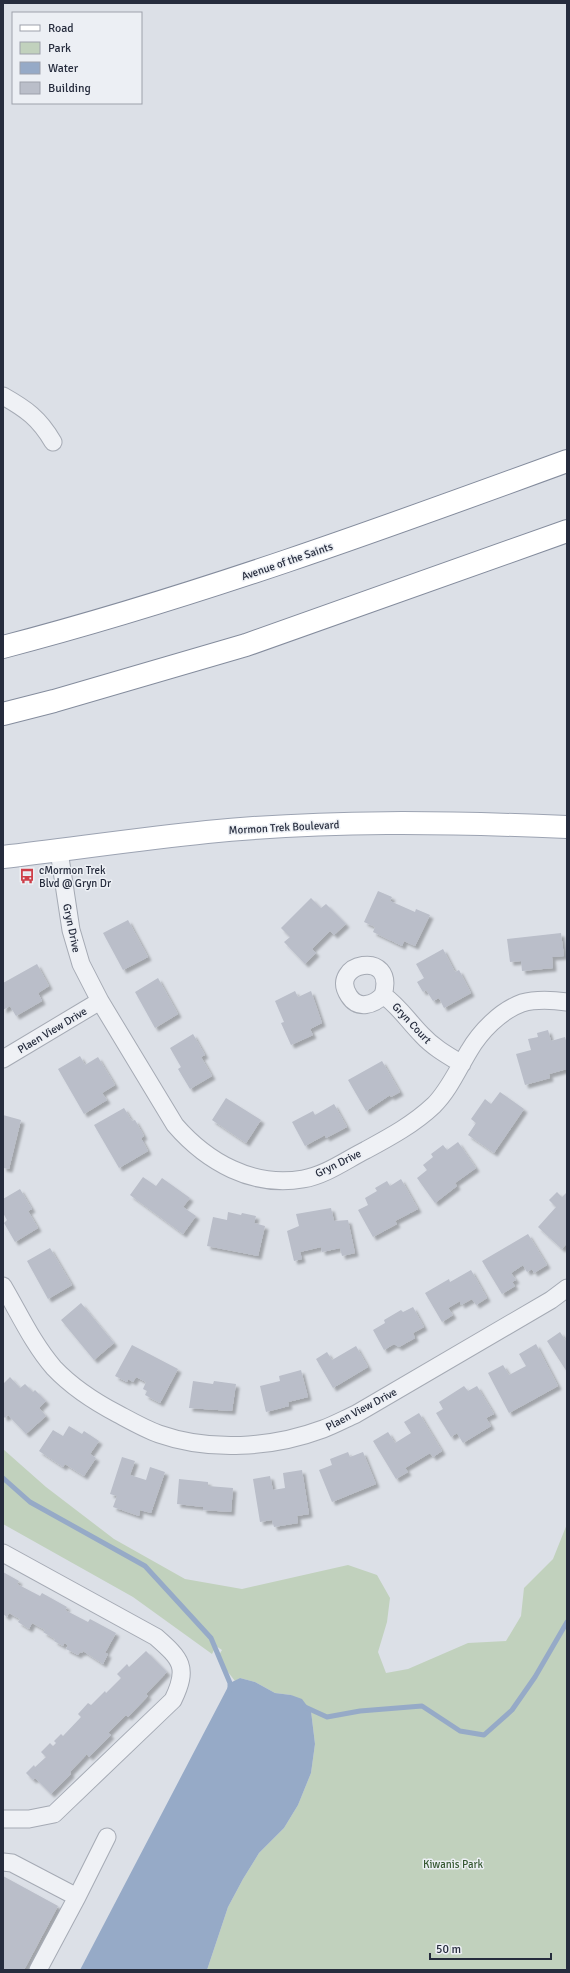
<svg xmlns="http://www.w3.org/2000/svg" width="570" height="1973" font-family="Signika,sans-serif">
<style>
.green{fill:#c1d1bd}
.water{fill:#96aac7}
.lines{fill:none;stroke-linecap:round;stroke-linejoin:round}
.stream{stroke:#96aac7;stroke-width:5}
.building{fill:#babec9;filter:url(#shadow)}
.minor-casing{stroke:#a5aab4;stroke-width:19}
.major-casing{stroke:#9ca3b2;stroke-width:24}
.highway-casing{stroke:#848c9d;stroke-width:24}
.minor{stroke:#eff1f5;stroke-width:17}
.major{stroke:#fff;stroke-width:22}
.highway{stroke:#fff;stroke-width:22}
.labels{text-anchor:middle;stroke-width:3;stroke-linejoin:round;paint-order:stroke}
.street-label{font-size:11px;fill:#262c3d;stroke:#eceff4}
.poi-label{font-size:11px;fill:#262c3d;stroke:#eceff4;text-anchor:start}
.park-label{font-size:11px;fill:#375933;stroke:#eceff4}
</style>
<defs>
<filter id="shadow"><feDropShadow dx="3.5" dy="3.5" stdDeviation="1" flood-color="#0004"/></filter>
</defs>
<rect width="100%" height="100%" fill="#dce0e7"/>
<!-- green -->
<path class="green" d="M3,1449L46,1487L114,1539L185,1579L242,1589L348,1565L377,1575L390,1598L387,1622L378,1652L386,1673L408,1669L468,1643L506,1641L521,1616L524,1588L553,1559L567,1524V1970H207L228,1907L243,1879L259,1853L284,1828L298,1805L311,1773L315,1744L311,1711L291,1695L275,1693L255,1682L240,1678L235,1681L217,1658L222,1650L216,1646L212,1654L133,1597L3,1524Z"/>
<!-- water -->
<path class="water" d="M240,1678L255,1682L275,1693L291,1695L302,1699L311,1711L315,1744L311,1773L298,1805L284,1828L259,1853L243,1879L228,1907L207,1970H80L230,1683Z"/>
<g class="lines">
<!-- stream -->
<path class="stream" d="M3,1478L30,1502L145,1566L211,1638L230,1683V1690
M305,1707L327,1717L360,1711L422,1706L460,1731L484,1735L512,1710L535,1677L567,1622"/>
</g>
<!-- building -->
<path class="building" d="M378,891L392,897L390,901L415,912L416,909L430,915L415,946L404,941L402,946L373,932L375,927L364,922Z
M311,898L321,908L326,904L346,924L334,935L330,931L312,949L316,953L305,964L284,942L290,937L281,928Z
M128,920L148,957L123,970L103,933Z
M561,933L564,956L552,957L553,968L522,971L521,961L510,962L507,939Z
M443,949L455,972L459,970L471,993L444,1008L439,998L433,1001L426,990L423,992L417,982L424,978L416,964Z
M37,964L49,986L38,993L42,1001L16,1016L10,1006L3,1010V983Z
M158,978L178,1014L155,1028L135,992Z
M295,991L298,997L311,991L322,1023L310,1029L313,1035L291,1045L281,1023L284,1022L275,1001Z
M548,1030L551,1041L565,1037L567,1044V1069L549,1074L550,1078L525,1085L516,1054L531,1050L528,1039L538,1037L537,1033Z
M193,1034L205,1055L201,1057L212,1076L190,1089L178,1069L181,1067L170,1048Z
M80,1056L85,1065L98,1057L115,1085L102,1093L107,1100L84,1114L58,1069Z
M382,1061L400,1092L391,1097L390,1095L366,1111L348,1080Z
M500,1092L524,1109L494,1153L468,1135L476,1123L471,1119L485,1099L491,1104Z
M226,1098L261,1120L246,1143L212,1120Z
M334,1104L347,1127L326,1138L325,1135L305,1146L292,1122L313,1111L315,1115Z
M124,1108L132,1121L135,1120L144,1136L141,1138L148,1151L119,1168L94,1125Z
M3,1115L21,1120L9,1169L3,1168Z
M458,1142L476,1168L455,1183L457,1186L435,1203L417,1178L427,1170L423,1165L433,1157L431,1154L443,1145L447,1150Z
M143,1177L156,1186L162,1178L190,1198L183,1207L196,1216L183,1234L130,1195Z
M401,1179L418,1209L395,1221L397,1224L373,1237L358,1210L368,1205L365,1198L377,1191L375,1188L387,1181L390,1186Z
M20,1189L32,1209L28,1211L38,1228L15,1242L4,1223L7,1220L3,1213V1199Z
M557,1192L562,1197L567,1192V1243L562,1249L538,1227L556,1207L549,1200Z
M331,1208L334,1221L348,1220L355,1253L342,1256L340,1248L322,1252L321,1247L300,1252L302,1259L294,1261L287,1231L299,1226L296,1214Z
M228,1212L241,1215L242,1213L256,1216L254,1223L265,1226L258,1256L207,1246L213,1217L227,1220Z
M528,1234L547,1265L534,1273L532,1269L527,1272L523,1265L511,1273L516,1280L512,1282L515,1286L502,1294L482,1261Z
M50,1248L72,1285L48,1299L27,1261Z
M471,1270L487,1298L476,1305L472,1299L461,1305L460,1301L448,1308L453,1315L442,1322L425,1293L449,1279L450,1282Z
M81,1303L114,1343L94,1360L61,1320Z
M413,1307L424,1327L413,1333L415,1338L399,1347L394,1344L384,1350L373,1330L385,1323L384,1320L401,1310L403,1312Z
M560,1332L566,1341L567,1340V1372L547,1341Z
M536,1344L558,1386L509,1413L488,1373L503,1365L509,1375L526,1366L519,1354Z
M132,1345L178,1369L160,1403L145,1395L147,1391L143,1389L146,1382L136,1377L133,1382L128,1379L127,1382L115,1376Z
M356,1346L368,1367L333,1388L316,1359L327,1352L332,1360Z
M301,1370L308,1397L288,1402L289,1406L266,1412L260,1386L280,1381L279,1376Z
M10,1377L20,1388L25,1384L33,1392L35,1390L46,1401L39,1408L46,1416L26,1434L8,1415L5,1418L3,1416V1384Z
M193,1381L213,1384L214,1381L236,1384L232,1411L189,1408Z
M464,1386L468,1391L477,1386L494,1414L486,1418L491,1426L463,1443L457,1433L451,1437L436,1413L443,1409L439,1402Z
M419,1413L442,1451L433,1457L430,1453L405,1468L408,1472L396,1479L373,1441L388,1432L395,1443L411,1433L404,1422Z
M69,1426L82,1434L84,1431L99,1441L90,1454L96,1458L84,1476L65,1464L63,1467L39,1451L53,1430L63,1436Z
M348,1452L350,1457L363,1452L376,1484L332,1502L319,1470L332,1465L330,1459Z
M122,1457L135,1461L130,1475L146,1480L150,1467L165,1472L151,1513L140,1510L139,1516L113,1507L117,1496L110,1494Z
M302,1470L309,1514L297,1516L298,1523L274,1527L272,1520L260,1522L253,1479L270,1476L273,1490L285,1488L283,1473Z
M179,1479L208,1482V1486L233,1488L231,1512L203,1510V1507L177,1504Z
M3,1572L19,1581L17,1584L40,1596L42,1593L67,1607L65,1610L88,1622L90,1619L116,1633L105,1653L108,1654L103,1664L83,1651L82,1653L80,1652L78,1655L66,1649L68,1645L64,1643L63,1646L54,1641L55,1639L43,1632L45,1630L32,1623L29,1629L18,1622L20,1619L9,1613L7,1617L3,1614Z
M146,1651L167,1672L146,1694L148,1696L128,1717L126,1715L108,1733L111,1735L89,1757L87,1754L70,1772L71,1774L51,1794L35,1778L33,1780L26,1773L34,1765L35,1767L46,1757L41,1752L50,1743L53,1746L56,1743L54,1741L61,1734L63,1736L81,1717L78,1714L88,1703L91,1705L105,1691L106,1693L121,1678L117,1674L127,1664L129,1667Z
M3,1876L58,1906L24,1970H3Z"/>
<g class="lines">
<!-- minor casing -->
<g class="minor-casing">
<path id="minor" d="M3,396C26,409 39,418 53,442
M59,851L71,930L81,964L100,1001L175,1125C207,1162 253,1188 303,1179C326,1175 346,1160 366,1150C390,1137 414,1124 434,1105C449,1090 458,1069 469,1051C480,1032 500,1011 522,1003C536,999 553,1000 567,1002
M383,995C374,1005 358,1010 349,996C327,963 397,948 383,995C399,1006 408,1021 422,1035C433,1047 447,1055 462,1064
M3,1059L100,1001
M3,1286C19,1313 33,1344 54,1368C72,1387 95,1402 118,1414C131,1421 145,1429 159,1434C210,1452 272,1448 323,1429C334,1425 345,1419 356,1414L551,1300L567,1288
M3,1553L156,1637C181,1659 189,1667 173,1700L54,1814L29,1819H3
M3,1862L12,1863L77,1897L107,1837
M38,1970L77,1897"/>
</g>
<!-- major casing -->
<g class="major-casing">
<path id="major" d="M3,857C71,849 139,839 207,832C327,820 447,822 567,827"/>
</g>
<!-- highway casing -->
<g class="highway-casing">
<path id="highway" d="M3,647C195,597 381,529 567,461
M3,714L54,701L246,645L567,531"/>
</g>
<!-- minor -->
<use href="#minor" class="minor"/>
<!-- major -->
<use href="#major" class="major"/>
<!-- highway -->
<use href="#highway" class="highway"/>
</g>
<!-- icons -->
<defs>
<g id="bus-bare" transform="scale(1.2)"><path d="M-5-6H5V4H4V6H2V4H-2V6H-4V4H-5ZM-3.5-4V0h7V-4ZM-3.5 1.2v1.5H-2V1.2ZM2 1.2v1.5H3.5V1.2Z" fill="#ce3f49" stroke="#eceff4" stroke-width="2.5" paint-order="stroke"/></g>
</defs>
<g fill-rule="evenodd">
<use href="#bus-bare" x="27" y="876"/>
</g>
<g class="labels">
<!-- street labels -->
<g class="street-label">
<text transform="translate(287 561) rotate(-19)" y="4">Avenue of the Saints</text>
<text transform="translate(284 827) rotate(-3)" y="4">Mormon Trek Boulevard</text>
<text transform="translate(72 928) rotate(78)" y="4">Gryn Drive</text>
<text transform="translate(412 1023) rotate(47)" y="4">Gryn Court</text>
<text transform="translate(52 1030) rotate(-31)" y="4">Plaen View Drive</text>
<text transform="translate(338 1163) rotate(-26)" y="4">Gryn Drive</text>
<text transform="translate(361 1409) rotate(-28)" y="4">Plaen View Drive</text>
</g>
<!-- poi labels -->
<g class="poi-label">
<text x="39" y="874">cMormon Trek<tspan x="39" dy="13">Blvd @ Gryn Dr</tspan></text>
</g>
<!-- park labels -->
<g class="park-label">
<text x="453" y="1868">Kiwanis Park</text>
</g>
</g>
<!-- border -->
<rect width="570" height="1973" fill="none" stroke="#262c3d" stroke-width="8"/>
<!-- legend -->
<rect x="12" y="12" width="130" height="92" fill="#eceff4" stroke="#9da1ab"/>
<rect x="20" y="25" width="20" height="6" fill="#ffffff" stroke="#9da1ab"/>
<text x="48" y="32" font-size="12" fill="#262c3d">Road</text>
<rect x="20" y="42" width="20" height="12" fill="#c1d1bd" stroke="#9da1ab"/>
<text x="48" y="52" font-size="12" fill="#262c3d">Park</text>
<rect x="20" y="62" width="20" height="12" fill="#96aac7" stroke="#9da1ab"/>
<text x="48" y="72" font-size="12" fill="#262c3d">Water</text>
<rect x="20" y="82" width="20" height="12" fill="#babec9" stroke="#9da1ab"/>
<text x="48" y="92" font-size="12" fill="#262c3d">Building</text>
<!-- scale -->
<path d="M430 1953v6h121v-6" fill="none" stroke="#262c3d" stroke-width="2"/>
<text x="436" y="1953" font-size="12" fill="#262c3d" stroke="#eceff4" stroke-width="3" paint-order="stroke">50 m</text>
</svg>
